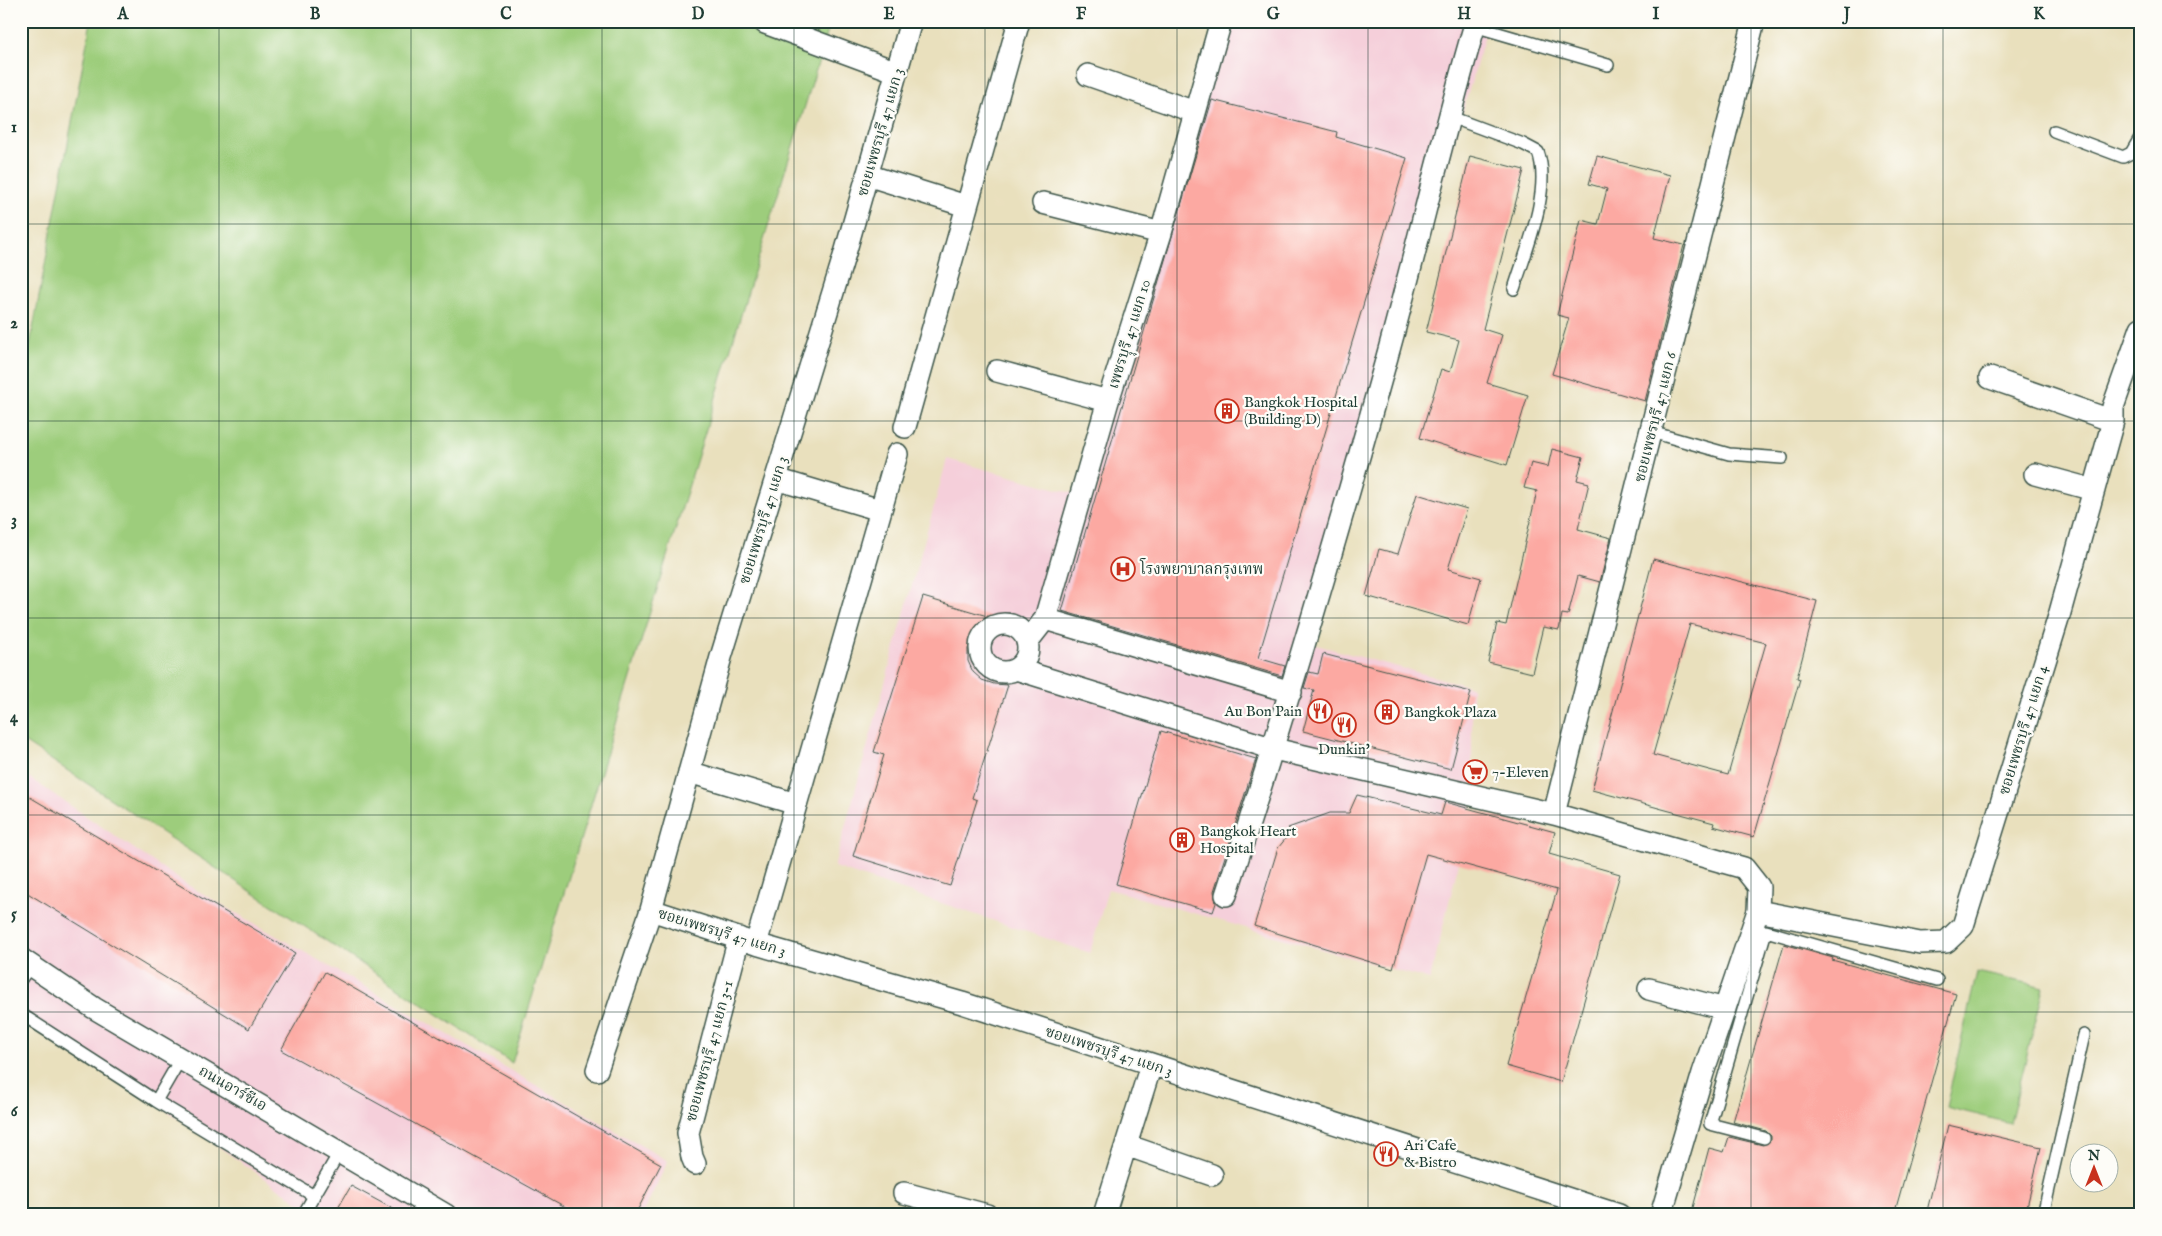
<svg xmlns="http://www.w3.org/2000/svg" width="2162" height="1236" font-family="'IM FELL English','Noto Serif Thai',serif">
<style>
.built{fill:#f5cfda}
.green{fill:#9dcd7b;stroke:#5e8558}
.building{fill:#fca9a2;fill-rule:evenodd}
.lines{fill:none;stroke-linecap:round;stroke-linejoin:round}
.lane-casing{stroke:#3d5549;stroke-width:14}
.street-casing{stroke:#3d5549;stroke-width:24}
.lane{stroke:#fff;stroke-width:11}
.street{stroke:#fff;stroke-width:21}
.grid{fill:none;stroke:#1f3d34;stroke-width:1;stroke-opacity:0.55}
.labels{text-anchor:middle;stroke-width:4.5;stroke-linejoin:round;paint-order:stroke}
.street-label{font-size:15px;fill:#1f3d34;stroke:#fdfcf7}
.poi-label{font-size:15px;fill:#1f3d34;stroke:#fdfcf7;text-anchor:start}
.neatline{fill:none;stroke:#1f3d34;stroke-width:2}
.grid-label{font-size:16px;text-anchor:middle;font-weight:bold;fill:#1f3d34}
</style>
<rect width="100%" height="100%" fill="#fdfcf7"/>
<filter id="ink" filterUnits="userSpaceOnUse"><feTurbulence type="fractalNoise" baseFrequency=".02" numOctaves="2"/><feDisplacementMap in="SourceGraphic" scale="10" xChannelSelector="R" yChannelSelector="G"/><feConvolveMatrix kernelMatrix="1 2 1 2 8 2 1 2 1" color-interpolation-filters="sRGB"/></filter>
<filter id="wash" filterUnits="userSpaceOnUse"><feTurbulence type="fractalNoise" baseFrequency=".0096" numOctaves="4" result="noise"/><feDisplacementMap in="SourceGraphic" scale="20" xChannelSelector="R" yChannelSelector="G"/><feGaussianBlur stdDeviation="1.12" result="paint"/><feColorMatrix in="noise" values="0 0 0 0 0 0 0 0 0 0 0 0 0 0 0 0 0 1.4 0 .05"/><feComposite in="paint" operator="in"/></filter>
<g filter="url(#wash)">
<rect width="100%" height="100%" fill="#e9e0bd"/>
<!-- built -->
<path class="built" d="M1221,21H1489L1309,643L1472,687V808L1430,980L1108,889L1090,953L834,867L947,459L1080,495Z
M21,772L186,884L668,1161L642,1215H317L21,1009Z"/>
<!-- green -->
<path class="green" d="M91,21H831L512,1063L21,740V392Z
M1977,972L2044,987L2010,1123L1946,1107Z"/>
<g id="blocks">
<!-- building -->
<path class="building" d="M1212,100L1337,132L1336,137L1407,158L1258,658L1285,666L1282,676L1062,611Z
M1470,156L1524,170L1483,329L1502,335L1487,383L1528,395L1507,465L1420,438L1441,369L1450,372L1459,340L1426,332Z
M1597,156L1670,175L1654,238L1684,245L1645,401L1552,374L1569,318L1557,315L1581,220L1598,224L1607,189L1589,184Z
M1552,449L1583,457L1577,480L1589,483L1578,529L1611,538L1600,582L1578,576L1568,615L1562,614L1559,630L1543,627L1532,673L1488,662L1497,623L1506,625L1537,491L1524,488L1531,463L1548,467Z
M1417,494L1467,509L1448,569L1481,578L1468,625L1366,596L1379,549L1398,554Z
M1653,559L1817,601L1797,678L1800,679L1754,837L1713,826L1714,823L1592,790ZM1690,624L1766,643L1728,775L1653,755Z
M923,597L994,618L972,637L968,649V661L973,672L982,680L994,684L1008,685L972,798L977,800L950,886L853,856L884,755L874,752Z
M1323,654L1471,692L1451,769L1303,731L1314,690L1304,688L1309,672L1318,674Z
M1161,731L1256,759L1214,891L1216,903L1213,912L1116,884Z
M1357,795L1441,815L1445,802L1555,832L1549,854L1620,874L1561,1082L1506,1066L1557,890L1426,854L1393,969L1254,926L1278,848L1291,832L1288,828L1330,813H1349Z
M28,796L295,953L249,1029L21,889V804Z
M1784,944L1833,958L1832,960L1956,994L1894,1215H1691L1709,1148L1724,1152L1729,1137L1763,1145L1771,1140V1136L1766,1131L1733,1122Z
M325,972L661,1164L635,1215H580L281,1050Z
M1948,1125L2041,1147L2025,1215H1926Z
M351,1186L404,1215H334Z"/>
</g>
</g>
<g filter="url(#ink)">
<use href="#blocks" fill-opacity="0" stroke="#3d5549" stroke-width="1"/>
<g class="lines">
<!-- lane casing -->
<g class="lane-casing">
<path id="lane" d="M1474,26L1608,65
M1448,116L1523,144L1538,152C1552,190 1526,250 1514,289
M2054,131L2123,157L2131,153L2141,136
M1651,432L1729,454L1782,458
M21,979L31,965
M21,1014L156,1101L314,1196
M156,1101L181,1058
M1764,1138L1710,1124L1766,931L1937,980
M303,1215L340,1151
M2043,1215L2084,1035"/>
</g>
<!-- street casing -->
<g class="street-casing">
<path id="street" d="M911,21L846,250L721,657L651,910L756,944L962,1003L1619,1215
M765,23L897,72
M1088,75L1195,112
M867,175L966,206
M1043,203L1161,233
M997,371L1108,401
M1990,378L2113,421
M905,427L1019,21
M2035,474L2094,490
M776,479L880,510
M1045,619L1291,692
M980 648a24 24 0 1 1 48 0a24 24 0 1 1-48 0Z
M1027,642L1045,619L1108,401L1161,233L1221,21
M1016,669L1274,749L1554,814L1744,868L1759,887L1758,911L1703,1073L1661,1215
M689,772L796,804
M1554,814L1754,21
M1226,895C1284,717 1337,537 1387,357C1418,245 1443,132 1476,21
M1758,911L1920,943L1946,942L1963,926L2059,616L2113,421V407L2141,328
M756,944L897,454
M21,959L94,1008L446,1215
M1649,989L1725,1009
M597,1070L651,910
M1126,1145L1212,1175
M695,1164L692,1157L688,1133L739,938
M904,1193L987,1215
M1104,1215L1151,1065"/>
</g>
<!-- lane -->
<use href="#lane" class="lane"/>
<!-- street -->
<use href="#street" class="street"/>
</g>
</g>
<!-- grid -->
<path class="grid" d="M219,21V1215M411,21V1215M602,21V1215M794,21V1215M985,21V1215M1177,21V1215M1368,21V1215M1560,21V1215M1751,21V1215M1943,21V1215M21,224H2141M21,421H2141M21,618H2141M21,815H2141M21,1012H2141"/>
<!-- icons -->
<defs>
<g id="building-ring" transform="scale(1.25)"><circle r="9.5" fill="#fdfcf7" stroke="#c8321e" stroke-width="1.5"/><path d="M-4-6H4V6H1V3H-1V6H-4ZM-2.5-4.3h1.7v1.8h-1.7ZM.8-4.3h1.7v1.8H.8ZM-2.5-1h1.7V.8h-1.7ZM.8-1h1.7V.8H.8Z" fill="#c8321e"/></g>
<g id="hospital-ring" transform="scale(1.25)"><circle r="9.5" fill="#fdfcf7" stroke="#c8321e" stroke-width="1.5"/><path d="M-5-5h3v3.5h4V-5h3V5h-3V1.5h-4V5h-3Z" fill="#c8321e"/></g>
<g id="restaurant-ring" transform="scale(1.25)"><circle r="9.5" fill="#fdfcf7" stroke="#c8321e" stroke-width="1.5"/><path d="M-5-6h1v4h1v-4h1v4h1v-4h1v5L-1.5 .5V6h-2V.5L-5-1ZM5-6V6H3V1.5H1.5Q1.5-4 5-6Z" fill="#c8321e"/></g>
<g id="supermarket-ring" transform="scale(1.25)"><circle r="9.5" fill="#fdfcf7" stroke="#c8321e" stroke-width="1.5"/><path d="M-6-5.5h2.5l.6 2H6L4.5 2H-2.5L-4.4-4H-6ZM-1.5 3.2a1.3 1.3 0 1 0 .1 0ZM3 3.2a1.3 1.3 0 1 0 .1 0Z" fill="#c8321e"/></g>
</defs>
<g fill-rule="evenodd">
<use href="#building-ring" x="1227" y="411"/>
<use href="#hospital-ring" x="1123" y="569"/>
<use href="#restaurant-ring" x="1320" y="711"/>
<use href="#building-ring" x="1387" y="712"/>
<use href="#restaurant-ring" x="1344" y="725"/>
<use href="#supermarket-ring" x="1475" y="772"/>
<use href="#building-ring" x="1182" y="840"/>
<use href="#restaurant-ring" x="1386" y="1154"/>
</g>
<g class="labels">
<!-- street labels -->
<g class="street-label">
<text transform="translate(880 132) rotate(-74)" y="5">ซอยเพชรบุรี 47 แยก 3</text>
<text transform="translate(1129 334) rotate(-73)" y="5">เพชรบุุรี 47 แยก 10</text>
<text transform="translate(1655 417) rotate(-76)" y="5">ซอยเพชรบุรี 47 แยก 6</text>
<text transform="translate(763 520) rotate(-73)" y="5">ซอยเพชรบุรี 47 แยก 3</text>
<text transform="translate(2023 730) rotate(-73)" y="5">ซอยเพชรบุรี 47 แยก 4</text>
<text transform="translate(722 932) rotate(17)" y="5">ซอยเพชรบุรี 47 แยก 3</text>
<text transform="translate(709 1051) rotate(-75)" y="5">ซอยเพชรบุรี 47 แยก 3-1</text>
<text transform="translate(1109 1051) rotate(18)" y="5">ซอยเพชรบุรี 47 แยก 3</text>
<text transform="translate(233 1088) rotate(30)" y="5">ถนนอาร์ซีเอ</text>
</g>
<!-- poi labels -->
<g class="poi-label">
<text x="1244" y="407">Bangkok Hospital<tspan x="1244" dy="17">(Building D)</tspan></text>
<text x="1140" y="574">โรงพยาบาลกรุงเทพ</text>
<text x="1302" y="716" text-anchor="end">Au Bon Pain</text>
<text x="1404" y="717">Bangkok Plaza</text>
<text x="1344" y="754" text-anchor="middle">Dunkin'</text>
<text x="1492" y="777">7-Eleven</text>
<text x="1200" y="836">Bangkok Heart<tspan x="1200" dy="17">Hospital</tspan></text>
<text x="1404" y="1150">Ari Cafe<tspan x="1404" dy="17">&amp; Bistro</tspan></text>
</g>
</g>
<!-- margin -->
<rect width="2162" height="1236" fill="none" stroke="#fdfcf7" stroke-width="55"/>
<!-- north arrow -->
<g transform="translate(2094 1168)"><circle r="24" fill="#fdfcf7" stroke="#a4b0a9"/>
<path d="M0-4L9 19L0 12L-9 19Z" fill="#c8321e"/>
<text y="-8" font-size="14" font-weight="bold" text-anchor="middle" fill="#1f3d34">N</text>
</g>
<rect x="28" y="28" width="2106" height="1180" class="neatline"/>
<g class="grid-label">
<text x="123" y="19">A</text>
<text x="315" y="19">B</text>
<text x="506" y="19">C</text>
<text x="698" y="19">D</text>
<text x="889" y="19">E</text>
<text x="1081" y="19">F</text>
<text x="1273" y="19">G</text>
<text x="1464" y="19">H</text>
<text x="1656" y="19">I</text>
<text x="1847" y="19">J</text>
<text x="2039" y="19">K</text>
<text x="14" y="132">1</text>
<text x="14" y="328">2</text>
<text x="14" y="525">3</text>
<text x="14" y="722">4</text>
<text x="14" y="919">5</text>
<text x="14" y="1116">6</text>
</g>
</svg>
